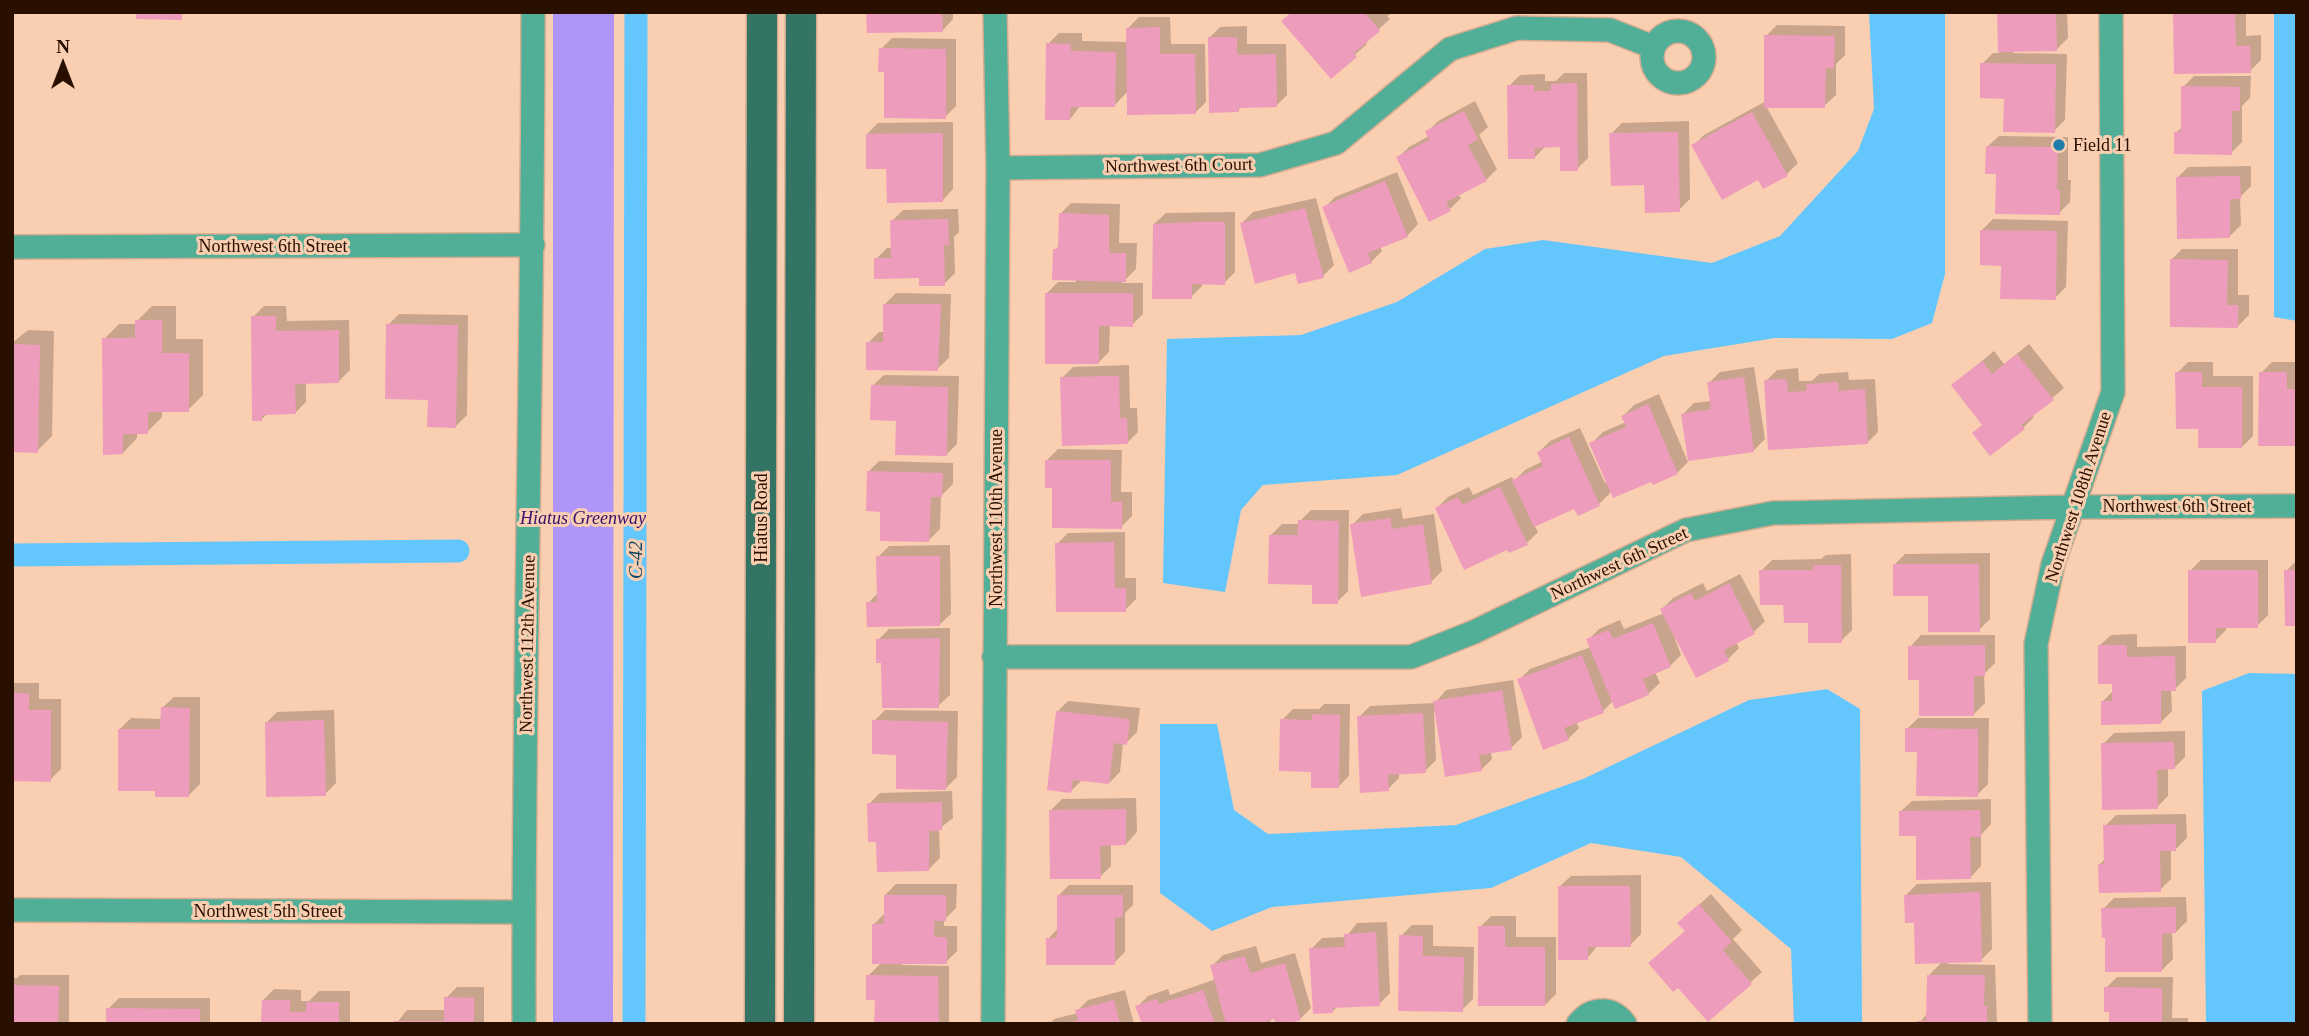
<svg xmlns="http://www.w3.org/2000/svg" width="2309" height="1036" font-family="'Times New Roman',serif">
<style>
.green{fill:#af95f7}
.water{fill:#63c7fe}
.shadow{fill:#0003}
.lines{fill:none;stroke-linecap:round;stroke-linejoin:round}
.canal{stroke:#63c7fe;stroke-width:23}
.building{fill:#ee9cbc}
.minor-casing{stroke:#d4ac91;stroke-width:26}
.major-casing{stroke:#d4ac91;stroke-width:33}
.minor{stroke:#51ae97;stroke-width:23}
.major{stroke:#337464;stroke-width:30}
.poi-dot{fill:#1f7daa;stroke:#faceb1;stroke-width:2.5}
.labels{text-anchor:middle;stroke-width:6;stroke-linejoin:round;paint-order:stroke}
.poi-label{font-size:18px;fill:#280f00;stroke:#faceb1;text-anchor:start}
.street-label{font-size:18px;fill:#280f00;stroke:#faceb1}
.park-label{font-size:18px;font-style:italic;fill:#360e6c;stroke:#faceb1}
.water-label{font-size:19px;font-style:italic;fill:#0c4662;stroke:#faceb1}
</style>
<rect width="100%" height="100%" fill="#faceb1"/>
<!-- green -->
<path class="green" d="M553,12H614L613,1024H553Z"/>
<!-- water -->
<path class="water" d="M1869,12H1945V274L1932,323L1892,339L1775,338L1664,356L1397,475L1263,485L1241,510L1225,592L1163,583L1167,339L1301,335L1397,302L1485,249L1543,240L1712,263L1780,236L1858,151L1874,109Z
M2274,12H2297V321L2274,317Z
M2249,673L2297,674V1024H2206L2202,691Z
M1827,689L1860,709L1862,1024H1794L1791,949L1681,857L1591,843L1491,888L1272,907L1212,931L1160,893V724H1217L1234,810L1268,834L1456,825L1583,779L1749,700Z"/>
<!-- shadow -->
<path class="shadow" d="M868,12H953V19L942,31Z
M1292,12H1394L1387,16L1390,19L1365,42L1367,44L1331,76Z
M1999,12H2067L2068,38L2057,49L2013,50V53L2067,54L2065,120L2054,131L2006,97L1982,64L1993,53H1999Z
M2175,12H2246V36L2261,35V60L2250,71Z
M1139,17H1170L1171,44H1205L1206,102L1195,113L1128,91L1114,106L1081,105L1070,119L1048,44L1059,33H1082V41L1128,42L1127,29Z
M1777,25L1845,26V55L1836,64V95L1824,106H1766L1798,163L1787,174L1759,178L1693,146L1704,135L1766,101V36Z
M1247,26V44H1286L1287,95L1276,106L1242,107L1238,110L1209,38L1220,27Z
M892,38L956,39V106L945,117L886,70L881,49Z
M1564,73H1587L1588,158L1577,169L1562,146H1546L1534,158L1509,86L1520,75L1545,74V81H1556Z
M2194,76H2251L2250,98L2242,106V142L2231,153L2176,133L2183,126V87Z
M1475,101L1488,127L1479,135L1497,169L1486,180L1458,194L1461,198L1450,209L1398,158L1409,147L1429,136L1427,132L1438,121Z
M1689,121L1690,199L1679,210L1646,183L1611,134L1622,123Z
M953,122V189L942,201L888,167L867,134L878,123Z
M1999,136L2068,137V180H2071L2070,202L2059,213L1998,172L1987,147Z
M2251,166V186L2240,197L2241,225L2230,236L2177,178L2188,167Z
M1397,172L1418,224L1407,236L1380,247L1382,251L1371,262L1324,208L1335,197Z
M1316,198L1334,265L1323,276L1297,271L1242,223L1253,212Z
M1071,203L1120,204L1119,243H1137L1136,269L1122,283H1143V314L1132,325H1110L1109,352L1098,363L1047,293L1058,282H1076V279L1055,250L1060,245V214Z
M958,209L959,232L954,237L955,273L944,284L876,259L887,248H892V221L903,210Z
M1235,212V272L1224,283H1202V286L1191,297L1154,224L1166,213Z
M1993,219L2068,221L2066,287L2055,298L2003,264L1982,230Z
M2182,249H2238V295H2249V315L2238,326L2171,260Z
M896,293L951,294L949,358L937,369L868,343L879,332H884L885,304Z
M152,306H176V339H203V395L188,410H162V417L147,432H137V438L123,453L104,339L119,324H137V321Z
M264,306H286L287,321L349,320L350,370L339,381L306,382V402L295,413H268L262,419L253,317Z
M399,314L468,315L467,415L456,426L429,398L388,325Z
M28,330L54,331L52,436L37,451L12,450V343Z
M2029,344L2064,388L2032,415L2034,417L2023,428L1984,424L1953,385L1994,351L2004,364Z
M2188,362H2213V376H2253V436L2242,447L2200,428L2177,373Z
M2272,362H2297V445L2261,373Z
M1129,365L1130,408H1137L1138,432L1127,443L1062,378L1073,367Z
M1754,367L1765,439L1754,450L1683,414L1694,403L1711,401L1709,383L1720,372Z
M1798,368L1799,381H1812L1819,374L1848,372L1849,380L1875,379L1878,432L1867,443L1766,381L1777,370Z
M884,375L959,376L957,444L946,455L872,386Z
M1659,394L1688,462L1677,473L1612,491L1599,504L1575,506L1534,525L1538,532L1527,543L1437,508L1448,497L1469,487L1473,495L1512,477L1514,481L1525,470L1543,461L1539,452L1550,441L1580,428L1605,483L1608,481L1592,443L1603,432L1626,422L1623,416L1634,405Z
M1058,449L1122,450L1121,492H1132V516L1121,527L1054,486L1047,460Z
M879,461L953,463V484L941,496L940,529L929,540L882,510L868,472Z
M1401,508L1403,519L1434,514L1442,571L1431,582L1352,525L1363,514Z
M1311,510H1349L1348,591L1337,602L1270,536L1282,524H1300V521Z
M1125,532V578H1136V599L1125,610L1057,544L1068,533Z
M950,545L951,614L939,625L868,603L878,593V557L889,546Z
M1990,553V619L1979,630L1894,565L1905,554Z
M1851,554L1852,630L1841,641L1785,603L1761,571L1772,560L1821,559L1826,555Z
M2201,560H2268V615L2257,626H2226V630L2215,641L2190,571Z
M2297,560V624L2286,571Z
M1740,574L1765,621L1754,632L1736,642L1739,648L1728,659L1677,638L1675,639L1681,655L1670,666L1655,672L1660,683L1648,694L1616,707L1613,701L1603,711L1576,721L1579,728L1568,739L1519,680L1530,669L1591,647L1588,640L1599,629L1620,620L1624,629L1664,613L1662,609L1673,598L1703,583L1707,591Z
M950,628V695L938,706L883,662L878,640L889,629Z
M2137,634V647L2186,646V678L2175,689H2171L2172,711L2161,722L2103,701L2113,691V682L2099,646L2111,635Z
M1921,635H1995V663L1984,674L1985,703L1974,714L1921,678L1910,647Z
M1513,680L1522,737L1511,748L1491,751L1492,759L1481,770L1436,711L1434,712L1436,760L1425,771L1399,773V778L1388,789L1359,717L1370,706L1435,703L1446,690Z
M12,683H39V699H61V769L50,780H13L12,785Z
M174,697H200V784L189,795L157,790L120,729L131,718L162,719V708Z
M1068,701L1140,708L1137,732L1126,743H1123L1120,772L1109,783L1082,780L1071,791L1057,712Z
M1324,704H1350L1349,776L1338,787L1313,770L1282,720L1293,709H1319Z
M334,710L336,783L325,794L266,723L277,712Z
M885,710L958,711L957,777L946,788L898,753L874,721Z
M1918,718H1989L1988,784L1977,795L1918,750L1907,729Z
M2185,731V757L2174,768H2168V796L2157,807L2103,744L2114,733Z
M952,791L953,818L939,829L940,858L929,869L878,840L869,804L880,793Z
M1136,798L1137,832L1126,844H1111V866L1100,877L1051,810L1062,799Z
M1991,799V824L1981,835V866L1970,878L1917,834L1900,812L1912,801Z
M2186,814L2187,838L2176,849H2171V879L2160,890L2100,864L2106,858L2105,826L2116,815Z
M1641,875V934L1630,945H1598L1587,959L1559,887L1571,876Z
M1991,882L1992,949L1981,960L1948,961V964L1995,965L1997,1024H1919L1928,1012L1929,975L1943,961L1906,895L1917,884Z
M896,884H957L956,908L944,920V926H957V951L946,962H902V965L949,966V1024H876L877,998L868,976L882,962L874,924L885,913V895Z
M1069,885H1133V905L1125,913V952L1114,963L1048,939L1058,928V896Z
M1711,894L1742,930L1733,939L1762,972L1708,1020L1686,930L1691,912Z
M2186,897L2187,921L2176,932H2172L2173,959L2162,970L2107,937L2103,909L2114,898Z
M1491,916H1516V937H1556V994L1545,1005L1480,927Z
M1387,922L1390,993L1379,1004L1338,1006L1333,1011L1311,949L1322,938L1346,937L1357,923Z
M1412,925H1433V946L1474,947L1473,999L1462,1010L1401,936Z
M1256,946L1261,963L1295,953L1311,1008L1300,1019L1275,1017L1270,1018L1271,1024H1143L1137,1007L1148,996L1168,989L1170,995L1216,979L1212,966L1223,955Z
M20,975H69V1024H12V978H17Z
M2117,977H2173L2172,1018H2188V1024H2111V1011L2106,988Z
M457,987H484V1024H396L407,1010H446V998Z
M274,989L301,990V1001H309L319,991H350V1024H263V1000Z
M1125,990L1134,1024H1050L1054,1019L1078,1013L1077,1011L1088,1000Z
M119,998H210V1024H108V1009Z"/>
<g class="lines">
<!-- canal -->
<path class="canal" d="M12,555L458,551
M634,1024L636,12"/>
</g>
<!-- building -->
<path class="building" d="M136,12H182V20L136,19Z
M866,12H942L943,32L867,33Z
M1292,12H1364L1380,31L1354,53L1357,57L1331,79L1281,21Z
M1997,12H2056L2057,51L1998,52Z
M2173,12H2235L2236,46H2250L2251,73L2174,74Z
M1160,27V54H1195L1196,114L1127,115L1126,28Z
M1764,35L1835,36L1834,68H1826L1825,108H1764Z
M1208,37H1237V55L1276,54L1277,107L1239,108V112L1209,113Z
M1046,43L1071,44V51L1116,52L1115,107H1071L1070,120H1045Z
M879,48L946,49V119L884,118V72H878Z
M1980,63L2056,64L2055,133L2003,132L2004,99L1980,98Z
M1577,83L1578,171H1560V147L1535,148V159H1508L1507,85H1534V91H1551V84Z
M2181,86L2240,87V111H2232V155L2174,154V132H2181Z
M1464,111L1478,139L1468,145L1487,181L1446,202L1451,211L1429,222L1396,157L1429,140L1425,131Z
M1752,112L1788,176L1763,189L1758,180L1722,200L1691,145Z
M1678,132L1680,212L1645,213L1644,185L1611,186L1609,133Z
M943,133V202L887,203L886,169H866V134Z
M1986,146L2058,147L2057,190H2060V215L1995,214L1996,174H1985Z
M2240,176L2241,199H2230V238L2177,239L2176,177Z
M1385,181L1408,237L1368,253L1372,263L1349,273L1322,207Z
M1305,208L1324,278L1298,284L1295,273L1255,284L1240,223Z
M1059,213L1109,215V253H1126V282L1052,280L1053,249H1058Z
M948,219L949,245H944L945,286H919V278L874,279V258H891L890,220Z
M1195,222H1225V285L1192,284V299H1152L1153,224Z
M1980,230L2057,231L2056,300L2000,299L2001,266L1980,265Z
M2170,259L2228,260L2227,305H2238V328L2170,327Z
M1045,293H1133V327L1099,326V364H1045Z
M883,304H941L938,371L866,370V342H883Z
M251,316H276V331L339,330V383L295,384L296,414L262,415V421H252Z
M135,320H162V353H189V412H148V434H123V454L103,455L102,338H135Z
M386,324L458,325L456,428L427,427L428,400L385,399Z
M12,344L40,345L38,453L12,452Z
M2017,354L2054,400L2021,425L2025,429L1990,456L1972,433L1982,425L1951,385L1982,361L1992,374Z
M2175,372H2202V387H2242V448H2198V429H2176Z
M2259,372H2287V389H2297V446H2258Z
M1119,376L1120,418H1127L1128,444L1062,446L1060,377Z
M1744,377L1754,452L1688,461L1681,414L1711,409L1707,382Z
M1787,379L1788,392L1807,391L1806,384L1838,382V391L1865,389L1868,444L1768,450L1764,380Z
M871,385L948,387L947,456L895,455L896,421L870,420Z
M1648,404L1678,474L1653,485L1651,482L1613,498L1589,443L1626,427L1621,416Z
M1569,437L1600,506L1578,516L1574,509L1534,527L1512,480L1543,466L1537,452Z
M1045,460H1111V502H1122V529L1052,528V488H1045Z
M867,471L943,473L942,497H931L929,542L880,541V512L866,511Z
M1500,487L1528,545L1509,553L1507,550L1464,570L1435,508L1458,497L1462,505Z
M1390,518L1392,529L1423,524L1432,584L1361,597L1350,524Z
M1298,520L1339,521L1338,604H1312V585L1268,584L1269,535H1298Z
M1114,542L1115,588H1126V612H1056L1055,543Z
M876,556H940V626L867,627L866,602H877Z
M1893,564H1979L1980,632H1928V596H1893Z
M1813,565H1841L1842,643H1808V623H1784L1783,605H1760L1759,570H1813Z
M2188,570H2258V628H2216V643H2188Z
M2284,570H2297V626H2285Z
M1729,583L1755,634L1724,650L1729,661L1696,678L1660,609L1691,593L1695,601Z
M1653,623L1671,667L1643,679L1649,695L1615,709L1586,639L1609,630L1613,639Z
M940,638L939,708H882L881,663H876V639Z
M1985,645V676H1974V716H1919V680H1908V646Z
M2098,645H2127V657L2175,656L2176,691H2161V724L2101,725V701H2112V684H2098Z
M1582,655L1604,713L1564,728L1569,740L1543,750L1517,679Z
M1502,690L1512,750L1479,755L1482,771L1445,777L1433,701Z
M12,693H29V710H51V782L12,781Z
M161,707L190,708L189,797H155V791H118V729H160Z
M1056,711L1130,719L1127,745L1114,743L1109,784L1073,780L1071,793L1047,790Z
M1423,713L1426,773L1388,775L1389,791L1360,793L1357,716Z
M1312,714L1340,715L1339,788H1311V772L1279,771L1280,719L1312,720Z
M324,720L326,796L266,797L265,722Z
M872,720L948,722L946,790L896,789V755L872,754Z
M1905,728L1978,729V797L1916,796L1917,752H1905Z
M2174,742L2175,769L2157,770L2158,809L2102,810L2101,743Z
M942,802V830L929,831V871L877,872L876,842H868L867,803Z
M1126,809V845L1100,846L1101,879H1050L1049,810Z
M1980,810L1981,837H1970L1971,879L1916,880V836H1899V811Z
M2176,824V851H2160L2161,892L2099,893L2098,864H2104L2103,825Z
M1558,886H1630L1631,947H1588V960H1558Z
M1980,892L1982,962L1915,964L1914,923H1905L1904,895Z
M884,895H946V921H934V937H947V964H872V924H884Z
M1057,895H1123V917H1115V965H1046V938H1057Z
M1699,904L1732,942L1723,950L1752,984L1708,1022L1678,988L1673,992L1648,963L1685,931L1677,923Z
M2176,907V933L2162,934V972H2105V938H2102L2101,908Z
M1478,926H1505V947H1545V1006H1478Z
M1376,932L1380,1006L1333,1008V1013L1313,1014L1309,948L1345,947L1344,934Z
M1399,935L1423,936V956L1464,957L1463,1012L1398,1011Z
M1245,956L1250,973L1285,963L1301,1020L1288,1024H1276L1274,1019L1258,1024H1226L1210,965Z
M866,975L938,976L939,1024H874L875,1000H866Z
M1927,975H1985L1984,1006H1987V1024H1917V1021H1926Z
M12,985L59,986L58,1024H12Z
M2104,987L2162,988V1024H2109V1012H2104Z
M1203,990L1215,1024H1142L1135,1006L1157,999L1159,1004Z
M444,997L474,998V1024H394V1021H444Z
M262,1000H290V1012H306V1002H339V1024H261Z
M1114,1000L1120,1024H1068L1078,1020L1075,1010Z
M106,1008L200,1009V1024H106Z"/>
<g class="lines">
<!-- minor casing -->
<g class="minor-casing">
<path id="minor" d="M1652 57a26 26 0 1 1 52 0a26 26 0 1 1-52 0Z
M998,168L1260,165L1336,143L1450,49L1517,28L1610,30L1653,47
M12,247L533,245
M994,657H1411L1474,632L1686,530L1773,513L2074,507L2297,506
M12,910L524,912
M524,1024C523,687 533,349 533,12
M993,1024L998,168L995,12
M1578,1024C1591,1007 1612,1006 1625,1024
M2040,1024L2036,644L2053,564L2113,392L2111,12"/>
</g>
<!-- major casing -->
<g class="major-casing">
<path id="major" d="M760,1024L762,12
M799,1024L801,12"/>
</g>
<!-- minor -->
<use href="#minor" class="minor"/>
<!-- major -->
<use href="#major" class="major"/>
</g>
<!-- markers -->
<circle class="poi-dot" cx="2059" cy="145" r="7"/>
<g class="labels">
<!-- poi labels -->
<g class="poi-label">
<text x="2073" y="151">Field 11</text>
</g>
<!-- street labels -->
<g class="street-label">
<text transform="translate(1179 165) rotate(-1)" y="6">Northwest 6th Court</text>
<text x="273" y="252">Northwest 6th Street</text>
<text transform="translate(2078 497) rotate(-72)" y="6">Northwest 108th Avenue</text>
<text x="2177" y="512">Northwest 6th Street</text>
<text transform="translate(761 518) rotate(-90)" y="6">Hiatus Road</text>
<text transform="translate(996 518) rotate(-90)" y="6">Northwest 110th Avenue</text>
<text transform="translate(1619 563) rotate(-25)" y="6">Northwest 6th Street</text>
<text transform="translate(527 644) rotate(-89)" y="6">Northwest 112th Avenue</text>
<text x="268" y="917">Northwest 5th Street</text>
</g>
<!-- park labels -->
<g class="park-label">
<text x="583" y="524">Hiatus Greenway</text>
</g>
<!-- water labels -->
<g class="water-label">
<text transform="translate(635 560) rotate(-90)" y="7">C-42</text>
</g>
</g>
<!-- border -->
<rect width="2309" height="1036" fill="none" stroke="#280f00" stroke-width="28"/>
<!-- north arrow -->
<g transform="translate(63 63)" stroke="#faceb1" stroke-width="5" paint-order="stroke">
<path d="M0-5L12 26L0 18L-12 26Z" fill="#280f00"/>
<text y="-10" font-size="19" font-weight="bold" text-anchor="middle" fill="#280f00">N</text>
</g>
</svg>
